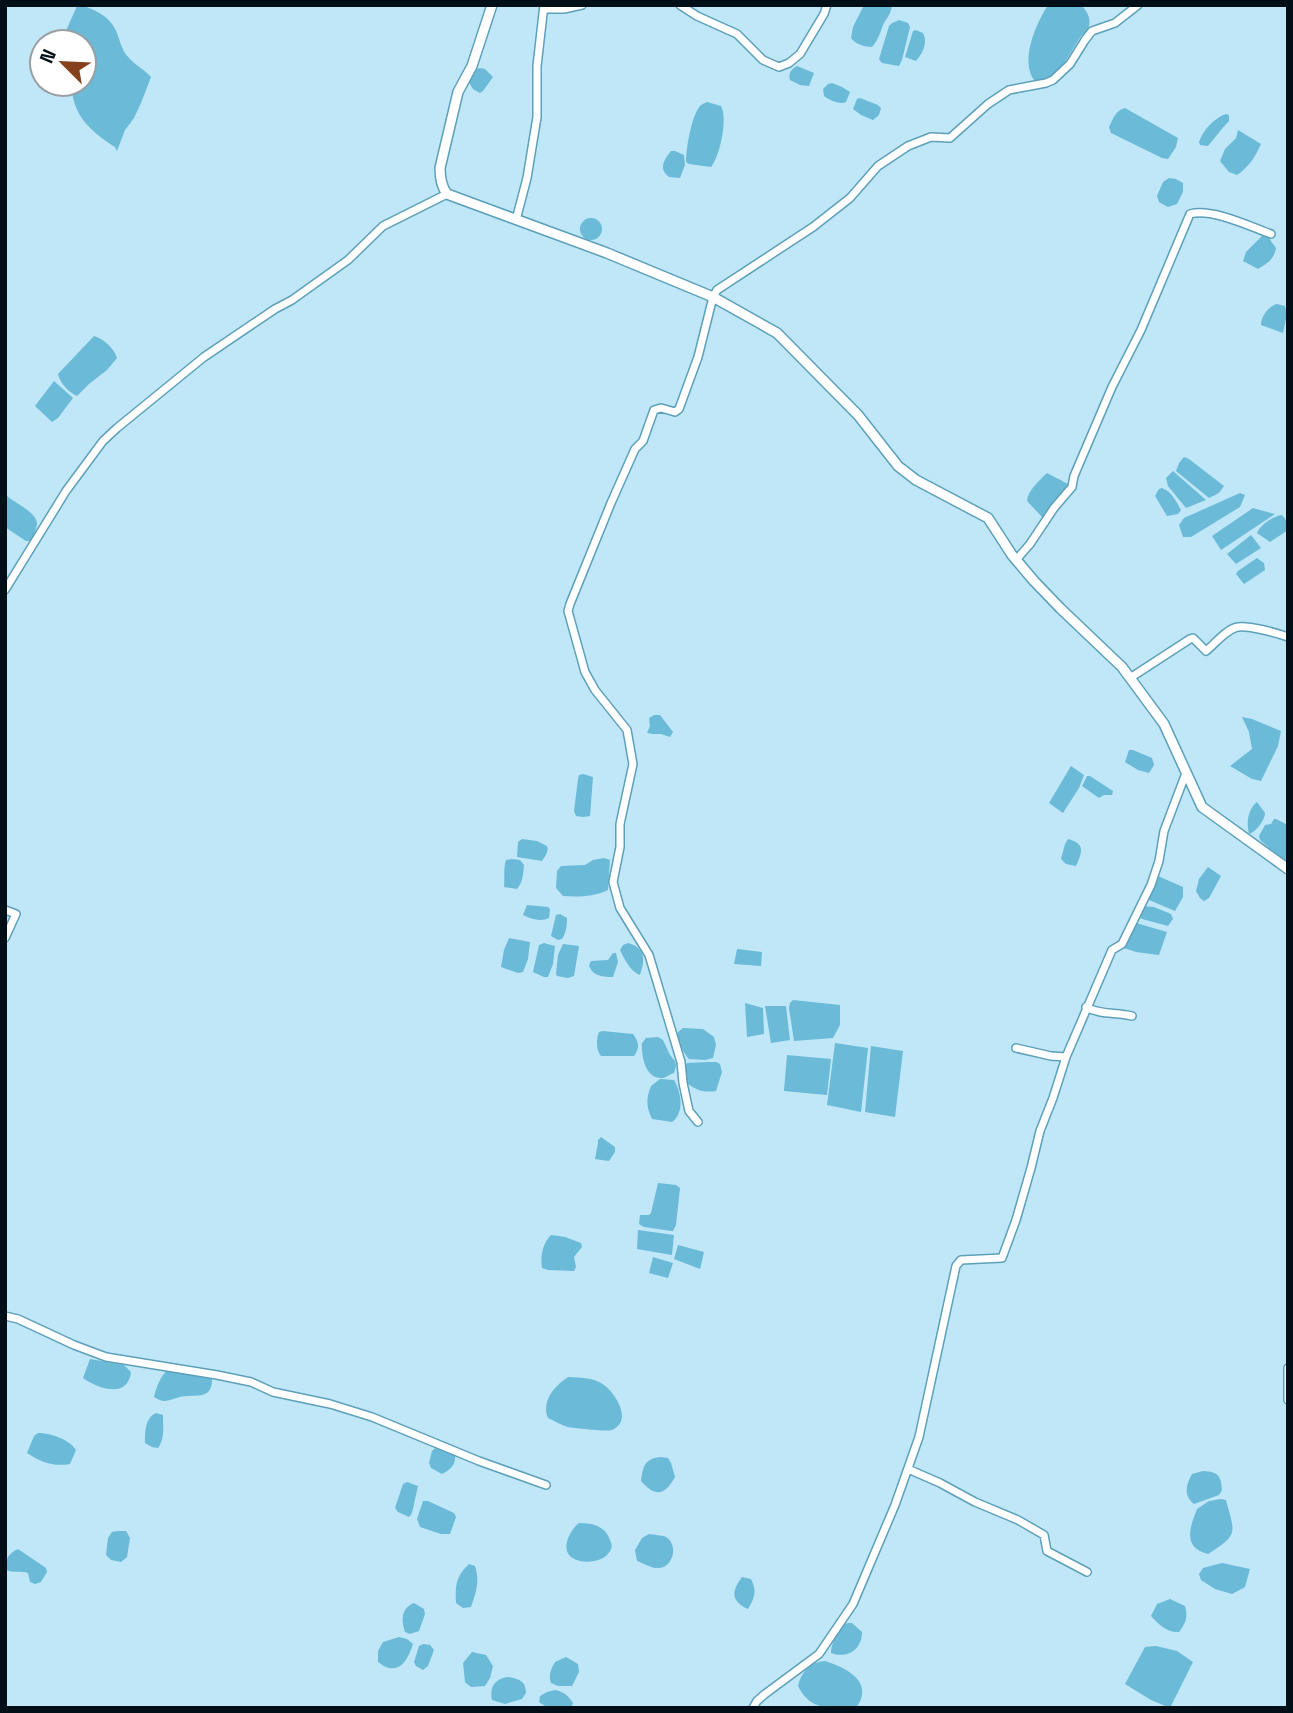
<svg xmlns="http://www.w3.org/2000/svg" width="1293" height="1713" font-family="'Space Grotesk',sans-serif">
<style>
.water{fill:#6abad8}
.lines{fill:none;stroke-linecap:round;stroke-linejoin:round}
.minor-casing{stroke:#5ca0ba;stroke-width:10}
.tertiary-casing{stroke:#5ca0ba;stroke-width:12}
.minor{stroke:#fff;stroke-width:7}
.tertiary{stroke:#fff;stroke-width:9}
</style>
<rect width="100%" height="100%" fill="#bfe7f8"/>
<!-- water -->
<path class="water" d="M81,5C93,9 107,15 114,27C120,37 120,49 129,58C135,65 145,70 151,77L141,103L134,118L125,130L117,151L115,147C98,136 79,122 74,101C72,95 73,90 70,84H84V42H61L77,6Z
M864,5H892C891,13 888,17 884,23C880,32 879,39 872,47C865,47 855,44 851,38L853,27Z
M1048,5H1081C1087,11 1091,18 1089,26C1088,32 1082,34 1079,39C1067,57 1060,79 1035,81C1019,63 1036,23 1048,5Z
M899,20L908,23L910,27L902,60L899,66L882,63L879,59L889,26L892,23Z
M916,30L923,33C928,42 923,53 916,61L905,57L913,31Z
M797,66L814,73L809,86L800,85L790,80C788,74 791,69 797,66Z
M480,68L485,69L493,77L483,91L480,93L473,89L468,81C470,74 473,70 480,68Z
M832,83L842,87L850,92L846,102C840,105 829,100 824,96L823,89L828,84Z
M860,98L878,105L881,108L879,115L873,120L861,115L853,109L857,99Z
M707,102L721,106C728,118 720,156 711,167L689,164L686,162C686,149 691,120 698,109C701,104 703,104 707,102Z
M1125,108L1178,138L1176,147L1168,159L1162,158L1111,133L1109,127C1113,119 1115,111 1125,108Z
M1226,114L1229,115V121C1221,129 1215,138 1208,146L1200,145L1199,142C1203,130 1214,118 1226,114Z
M1238,130L1261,144C1255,157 1249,167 1237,175L1229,172L1220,161L1225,149L1236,138Z
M671,151H675L684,155L685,165L680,178L669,177C658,169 664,160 671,151Z
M1169,178L1176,179L1183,183V192L1177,204L1168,207L1159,202L1157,196L1163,182Z
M580 229a11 11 0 1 1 22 0a11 11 0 1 1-22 0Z
M1262,236L1268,237L1276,248C1274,259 1268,263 1258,269L1243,261L1246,252Z
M1277,304L1285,306L1287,314L1283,333L1261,325C1261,316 1269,306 1277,304Z
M94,336C104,339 114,348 117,358L107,370L89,384L77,396C69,393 60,383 58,374Z
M54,381L73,398L58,418L52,422L35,406Z
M1184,457L1189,459L1224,486L1219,493L1209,498L1176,471L1179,463Z
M1173,471L1206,500L1186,508L1168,486L1166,478Z
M1047,473L1070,485L1043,518L1027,501C1028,490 1039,481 1047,473Z
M1162,488C1172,492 1176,501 1181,510L1178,514L1167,516L1155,496L1159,489Z
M1240,493L1245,495L1240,507L1191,537H1183L1179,525L1184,518Z
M7,496C15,503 36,512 37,523C37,529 33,535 32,541H26L5,527Z
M1253,508L1275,514L1221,550L1212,536Z
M1282,515L1288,523V530L1270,542L1257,533C1260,525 1273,516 1282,515Z
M1251,535L1261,548L1236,564L1227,554Z
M1257,558L1264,563L1265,570L1244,584L1236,574L1238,571Z
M654,715H660L673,732L670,737L661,734H653L647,733L650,726L649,718Z
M1242,717L1252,719L1281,731L1278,746L1261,781L1252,779L1230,766L1252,749L1249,732Z
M1129,750H1133L1152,758L1154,765L1149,773L1138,770L1125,762Z
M1071,766L1084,775L1079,788L1063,813L1049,803Z
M583,774L593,777L590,816L583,817L576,816L574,811L578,779L579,775Z
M1087,776H1090L1113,791L1112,795H1104L1099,798L1082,786Z
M1257,802L1265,813C1265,820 1256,832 1249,834C1246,823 1248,809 1257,802Z
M1274,819H1276L1288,825V864L1260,840L1259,836L1265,825L1271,824Z
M522,839L537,841L547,846C549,852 545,856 542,861L517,857L518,842Z
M1068,839C1086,844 1082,852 1076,866L1066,864L1061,859L1065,844Z
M604,858L610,860L608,890C593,897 579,897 563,896L556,888L557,871L561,866L585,865L593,860Z
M512,859L520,860L524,865C523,875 523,882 517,889L504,887C505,878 503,869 506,860Z
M1208,867L1221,876L1209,898L1204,901L1200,898L1196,891L1199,879Z
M1158,876L1183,887V897L1175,911L1149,900L1151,891Z
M527,905L548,907L550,909L549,918C541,922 531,919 523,915Z
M1143,906L1154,907L1171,914L1173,919L1168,926L1142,919L1140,917Z
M560,914L567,918C567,926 566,933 562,939L558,940L551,936L556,915Z
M1136,923L1167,932L1159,955L1136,952L1124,948Z
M509,938L530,942L528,959L523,972L518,973L501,967L504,950Z
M544,943L555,946L553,964L548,977H544L533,972L539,945Z
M628,943C646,948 645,960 640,975C631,972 624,959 620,950L623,945Z
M563,944L579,946L574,976L568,978L557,976L556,974L558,955Z
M737,949L762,952L761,966L734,964Z
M613,953H616L618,962L613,977C603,977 593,976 589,966L591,961L608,960Z
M793,1000L840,1005V1025L833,1038L794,1041L789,1008L790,1003Z
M745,1003L763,1008L764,1034L747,1037Z
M765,1006H786L790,1040L771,1043Z
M683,1028L703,1029L714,1037L716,1045L713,1058L705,1060L689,1059C683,1052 677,1041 678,1032Z
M603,1031L633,1034C639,1042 640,1048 634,1056H601C596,1050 596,1039 599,1032Z
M658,1037L663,1040L670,1055L675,1061L676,1066L674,1073C670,1074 667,1077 663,1078C645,1080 641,1055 642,1043L646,1038Z
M835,1043L868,1048L861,1112L827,1105Z
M871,1046L903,1051L895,1117L865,1112Z
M787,1055L831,1059L827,1095L784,1091Z
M708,1062H716L720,1064L722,1072L716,1091C704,1093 694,1090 685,1081L684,1067L687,1063Z
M660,1079L674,1080C681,1092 685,1112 672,1122L652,1119C646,1107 646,1098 651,1086Z
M601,1137L615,1147V1152L609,1161L595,1159L598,1143V1140Z
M658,1183L676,1185L680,1188L676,1225L673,1231H671L644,1227L639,1224L640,1215H649L651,1213Z
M638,1230L674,1235L672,1255L637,1249Z
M551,1235L565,1237L581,1243L582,1247L574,1257L576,1267L574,1271L548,1270L542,1268C540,1256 543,1243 551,1235Z
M678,1245L704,1252L700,1269L674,1259Z
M653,1257L673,1263L668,1278L649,1273Z
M90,1359L124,1365L131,1372C128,1399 98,1389 83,1378Z
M169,1368L212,1377C213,1402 195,1393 180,1397C169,1400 164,1404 154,1397C157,1385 160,1377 169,1368Z
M568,1377C580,1378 594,1377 604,1385C616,1394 633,1421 612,1430C605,1432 576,1428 568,1427C561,1425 555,1421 548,1418C541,1402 554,1386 568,1377Z
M156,1413L163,1415C163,1427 165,1438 158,1448L152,1447L145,1443C145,1432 145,1418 156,1413Z
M38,1433C50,1433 69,1439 76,1450L70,1464C53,1467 41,1462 27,1453L34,1436Z
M435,1448L455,1454C456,1465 451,1469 442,1474L431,1468L429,1463L432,1451Z
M660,1457L668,1458L671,1463L675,1477C665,1495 656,1498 641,1481C643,1467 644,1459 660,1457Z
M1203,1471C1218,1472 1221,1475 1222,1490L1219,1495L1194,1504C1183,1495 1186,1485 1192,1474Z
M407,1482L418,1486L412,1513L409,1517L398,1512L395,1508L403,1484Z
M1221,1499L1226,1500C1235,1534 1239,1534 1208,1554C1182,1548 1190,1527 1197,1509L1209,1501Z
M423,1501H428L454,1513L456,1517L450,1534H441L420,1527L417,1519Z
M579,1523C593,1523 605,1526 610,1540C613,1547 612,1549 607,1555C599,1563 580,1564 571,1557C560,1548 571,1529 579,1523Z
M118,1531H126L130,1538L127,1557L121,1562L111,1560L106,1555L108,1538L112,1532Z
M649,1534C653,1535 662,1535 666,1537C679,1545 673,1567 659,1568C652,1569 643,1563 637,1561L635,1550L642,1538Z
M18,1549L46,1568L47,1572L41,1582L35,1584L30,1582L28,1573C20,1570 12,1574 5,1569C5,1559 9,1553 18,1549Z
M1222,1563L1250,1569L1245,1587L1232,1594L1215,1589L1201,1580L1199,1574L1203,1568Z
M469,1564L475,1566C480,1581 476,1593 471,1607L463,1608L456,1603C455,1585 456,1576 469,1564Z
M742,1577L751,1579C757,1591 755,1597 748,1609C731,1601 731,1592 742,1577Z
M1170,1599L1185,1606C1188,1617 1186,1623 1179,1632C1168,1633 1158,1624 1151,1616L1157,1604Z
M414,1603L424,1609L425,1614L419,1631L410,1634L405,1632C401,1620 401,1608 414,1603Z
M848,1623H852L862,1632C862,1650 847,1659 831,1653C831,1643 837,1634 843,1625Z
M399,1637L407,1639L413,1644C407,1663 397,1677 378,1662V1651L383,1642Z
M423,1644L430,1645L434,1650L428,1666L423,1670L416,1666L414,1662L419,1646Z
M1156,1646L1177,1651L1193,1662L1170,1708L1151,1700L1125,1684L1145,1647Z
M472,1652L486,1655L493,1666L490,1678L485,1686L471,1687L465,1682L463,1663Z
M566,1657L578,1664L579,1672L572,1686H558L551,1683C548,1675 551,1669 555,1662Z
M825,1661C847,1668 875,1682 856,1708C831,1708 811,1712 798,1686C801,1672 810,1662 825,1661Z
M509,1677C519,1679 526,1681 526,1693L522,1699L505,1704L492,1700C489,1686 496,1678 509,1677Z
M555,1690C564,1692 568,1695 573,1703L572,1706H545L539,1702L540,1696L547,1692Z"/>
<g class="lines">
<!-- minor casing -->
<g class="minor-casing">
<path id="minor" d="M680,5L697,16L737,34L763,60L779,67L789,63L800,54L824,14L827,5
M544,9H564L582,5
M516,220L527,178L537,117V66L544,5
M1016,560L1030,544L1054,508L1072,487L1074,476L1112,387L1141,330L1190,214C1212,208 1249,226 1271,234
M5,590L66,491L103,441L117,428L204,357L275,309L292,300L348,260L383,226L447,194
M1130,678L1190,639L1193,638L1206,651C1215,644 1226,629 1238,627C1248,625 1277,633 1288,637
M5,910L16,914L5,938
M1086,1007C1100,1015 1116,1012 1132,1016
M1016,1048L1051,1056L1066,1057
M698,1122L689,1111L683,1083L681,1062L649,955L620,908L613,882L620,847V824L633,764L627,730L595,690L585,672L568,611L570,604L611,503L635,449L643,441L654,410L661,408L675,412L679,409L698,357L713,297L717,290L813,227L850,198L878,166L908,146L931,137L950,138L988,104L1009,90L1046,83L1053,80L1070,64L1085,40L1092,31L1115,23L1138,5
M5,1316L18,1319L74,1345L106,1357L217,1375L251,1382L273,1392L330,1404L372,1417L479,1461L546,1485
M1288,1368V1400
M908,1469L940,1483L975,1502L1018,1520L1044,1535L1047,1551L1087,1572
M753,1708L757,1701L765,1694L819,1654L853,1604L895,1505L919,1437L956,1266L961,1260L1002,1258L1016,1220L1031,1168L1040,1131L1053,1098L1066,1057L1112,950L1122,944L1151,885L1159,861L1164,831L1186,773"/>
</g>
<!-- tertiary casing -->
<g class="tertiary-casing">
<path id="tertiary" d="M492,5L472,66L458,92L440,168C440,178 441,186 447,194L607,253L713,297L777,333L858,415L898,466L916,480L988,518L1012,555L1034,581L1060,608L1122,667L1164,724L1202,807L1288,869"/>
</g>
<!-- minor -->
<use href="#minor" class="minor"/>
<!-- tertiary -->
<use href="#tertiary" class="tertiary"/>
</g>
<!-- border -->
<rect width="1293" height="1713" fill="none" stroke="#000f17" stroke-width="14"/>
<!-- north arrow -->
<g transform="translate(63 63) rotate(294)"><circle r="33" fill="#ffffff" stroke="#999fa2" stroke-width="2"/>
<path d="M0-5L12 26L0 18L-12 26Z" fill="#86401c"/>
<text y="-10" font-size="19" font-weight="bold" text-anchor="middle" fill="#000f17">N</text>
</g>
</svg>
